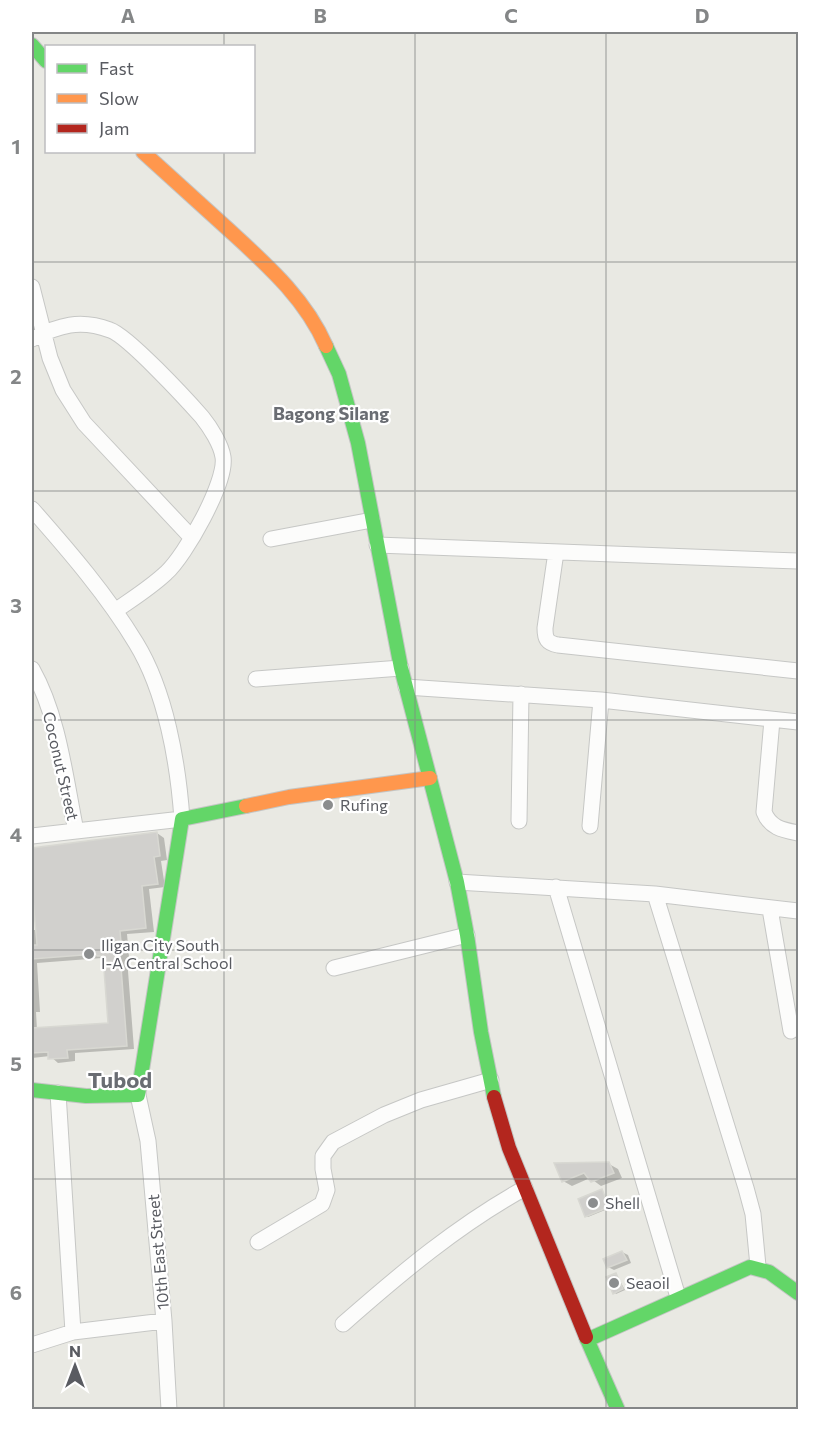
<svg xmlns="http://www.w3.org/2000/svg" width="830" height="1441" font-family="Commissioner,sans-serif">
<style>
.shadow{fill:#0003;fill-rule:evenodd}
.building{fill:#d1d0cd;stroke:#d8d8d2;stroke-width:1.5}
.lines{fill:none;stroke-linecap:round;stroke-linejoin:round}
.street-casing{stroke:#c6c7c5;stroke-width:17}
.fast-casing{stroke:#c4c5c4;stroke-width:16}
.slow-casing{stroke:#c4c5c4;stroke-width:16}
.jam-casing{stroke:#c4c5c4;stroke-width:16}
.street{stroke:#fcfcfb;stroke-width:15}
.fast{stroke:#63d668;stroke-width:14}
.slow{stroke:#ff974d;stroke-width:14}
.jam{stroke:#b3261e;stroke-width:14}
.grid{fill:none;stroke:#848687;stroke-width:1.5;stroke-opacity:0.55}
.poi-dot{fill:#8b8d8e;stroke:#fff;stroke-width:2}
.labels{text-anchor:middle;stroke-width:4.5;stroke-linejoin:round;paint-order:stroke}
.street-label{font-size:16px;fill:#595b61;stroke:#fff}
.poi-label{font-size:16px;fill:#595b61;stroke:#fff;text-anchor:start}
.neighbourhood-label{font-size:18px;font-weight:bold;fill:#6a6d73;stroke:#fff}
.district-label{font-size:22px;font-weight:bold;fill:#6a6d73;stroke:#fff}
.neatline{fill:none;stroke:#848687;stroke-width:2}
.grid-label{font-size:20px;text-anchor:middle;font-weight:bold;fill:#848687}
</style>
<rect width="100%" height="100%" fill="#e9e9e3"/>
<!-- shadow -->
<path class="shadow" d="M157,833L164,838L167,860L161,861L165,887L149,889L154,932L127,934L129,957L127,958L134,1049L75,1053V1061L58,1063L50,1056L32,1058V930H37L35,903H32V849ZM102,958L105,959L109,1024L37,1030L36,1012H40L37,963Z
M556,1164H609L618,1169L622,1178L601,1186L590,1178L572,1186L563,1181Z
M601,1191L610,1208L588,1217L586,1216Z
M622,1252L628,1255L631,1263L614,1270L608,1267Z
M616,1274L625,1290L616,1294L614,1292Z"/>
<!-- building -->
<path class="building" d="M157,832L160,856L154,857L158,884L142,886L146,928L120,931L122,954H120L127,1046L67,1050L68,1058L48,1059V1052L32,1053V1028L108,1023L103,956H97L96,954L32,959V945H37L33,899H32V848Z
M609,1162L614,1173L591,1182L584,1173L562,1182L554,1163Z
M602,1189L609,1207L585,1217L578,1199Z
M622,1251L627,1260L607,1268L603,1259Z
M616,1273L623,1289L613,1294L606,1277Z"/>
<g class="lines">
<!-- street casing -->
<g class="street-casing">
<path id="street" d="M32,287L50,358L63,390L84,423L191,537
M32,339C59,325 80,319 110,330C128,336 187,400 202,417C210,427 221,444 223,457C227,482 185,556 166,573C150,588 132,599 115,611
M32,509C69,551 107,595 136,643C166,692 178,763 182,819L32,836
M271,539L372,520
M377,545L798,561
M556,552L545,628C545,639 547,643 558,645L798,671
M32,669C59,717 65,777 76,831
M256,679L401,668
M406,687L601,700L798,722
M772,720L764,812C770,828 783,830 798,833
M519,821L521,694
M590,826L601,700
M457,882L655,894L798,911
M556,887L678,1297
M655,894L746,1188L753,1214L758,1266
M770,909L791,1031
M334,968L467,935
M58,1093L73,1332
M138,1095L148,1141L164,1321L169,1410
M258,1242L322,1204L327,1190L323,1169V1156L333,1142L384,1115L421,1100L491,1080
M343,1324C401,1273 458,1225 525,1188
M32,1345L73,1332L164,1321"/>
</g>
<!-- fast casing -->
<g class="fast-casing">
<path id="fast" d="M32,45L46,61
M326,346L339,374L358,443L401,668L457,882L467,935L481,1032L494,1097
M32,1090L86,1096L138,1095L182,819L246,806
M586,1337L618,1410
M587,1340L750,1267L769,1272L798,1293"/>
</g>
<!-- slow casing -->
<g class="slow-casing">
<path id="slow" d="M143,152C172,178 200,204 229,230C267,265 305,298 326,346
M246,806L289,797L430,778"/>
</g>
<!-- jam casing -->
<g class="jam-casing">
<path id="jam" d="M494,1097L509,1148L586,1337"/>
</g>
<!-- street -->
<use href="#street" class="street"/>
<!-- fast -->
<use href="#fast" class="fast"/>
<!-- slow -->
<use href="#slow" class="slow"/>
<!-- jam -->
<use href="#jam" class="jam"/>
</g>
<!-- grid -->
<path class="grid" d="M224,32V46M415,32V1410M606,32V1410M224,152V1410M32,262H798M32,491H798M32,720H798M32,950H798M32,1179H798"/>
<!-- markers -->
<g class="poi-dot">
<circle cx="328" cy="805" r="6"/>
<circle cx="89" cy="954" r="6"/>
<circle cx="593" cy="1203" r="6"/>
<circle cx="614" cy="1283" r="6"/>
</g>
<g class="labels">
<!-- street labels -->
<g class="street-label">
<text transform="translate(61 766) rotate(77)" y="6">Coconut Street</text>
<text transform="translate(158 1252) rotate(-95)" y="6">10th East Street</text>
</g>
<!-- poi labels -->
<g class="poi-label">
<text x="340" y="811">Rufing</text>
<text x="101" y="951">Iligan City South<tspan x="101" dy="18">I-A Central School</tspan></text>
<text x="605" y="1209">Shell</text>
<text x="626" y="1289">Seaoil</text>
</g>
<!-- neighbourhood labels -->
<g class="neighbourhood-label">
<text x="331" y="420">Bagong Silang</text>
</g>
<!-- district labels -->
<g class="district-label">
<text x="120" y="1088">Tubod</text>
</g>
</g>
<!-- border -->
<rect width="830" height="1441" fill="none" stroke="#ffffff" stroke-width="66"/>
<!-- legend -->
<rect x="45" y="45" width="210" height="108" fill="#ffffff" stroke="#bdbdc0" stroke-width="1.5"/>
<rect x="57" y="64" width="30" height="9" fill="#63d668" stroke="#bdbdc0" stroke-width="1.5"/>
<text x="99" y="75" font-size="18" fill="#595b61">Fast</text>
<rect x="57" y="94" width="30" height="9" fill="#ff974d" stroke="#bdbdc0" stroke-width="1.5"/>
<text x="99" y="105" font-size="18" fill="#595b61">Slow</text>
<rect x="57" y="124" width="30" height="9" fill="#b3261e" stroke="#bdbdc0" stroke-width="1.5"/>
<text x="99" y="135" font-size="18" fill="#595b61">Jam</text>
<!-- north arrow -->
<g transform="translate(75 1366)" stroke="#ffffff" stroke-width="4.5" paint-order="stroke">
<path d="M0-4.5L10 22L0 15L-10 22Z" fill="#595b61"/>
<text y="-9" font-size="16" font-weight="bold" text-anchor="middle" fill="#595b61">N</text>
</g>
<rect x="33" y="33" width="764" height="1375" class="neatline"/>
<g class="grid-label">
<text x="128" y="23">A</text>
<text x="320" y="23">B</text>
<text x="511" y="23">C</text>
<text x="702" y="23">D</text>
<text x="16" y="154">1</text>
<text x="16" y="384">2</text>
<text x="16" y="613">3</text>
<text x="16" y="842">4</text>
<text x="16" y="1071">5</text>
<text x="16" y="1300">6</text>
</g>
</svg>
